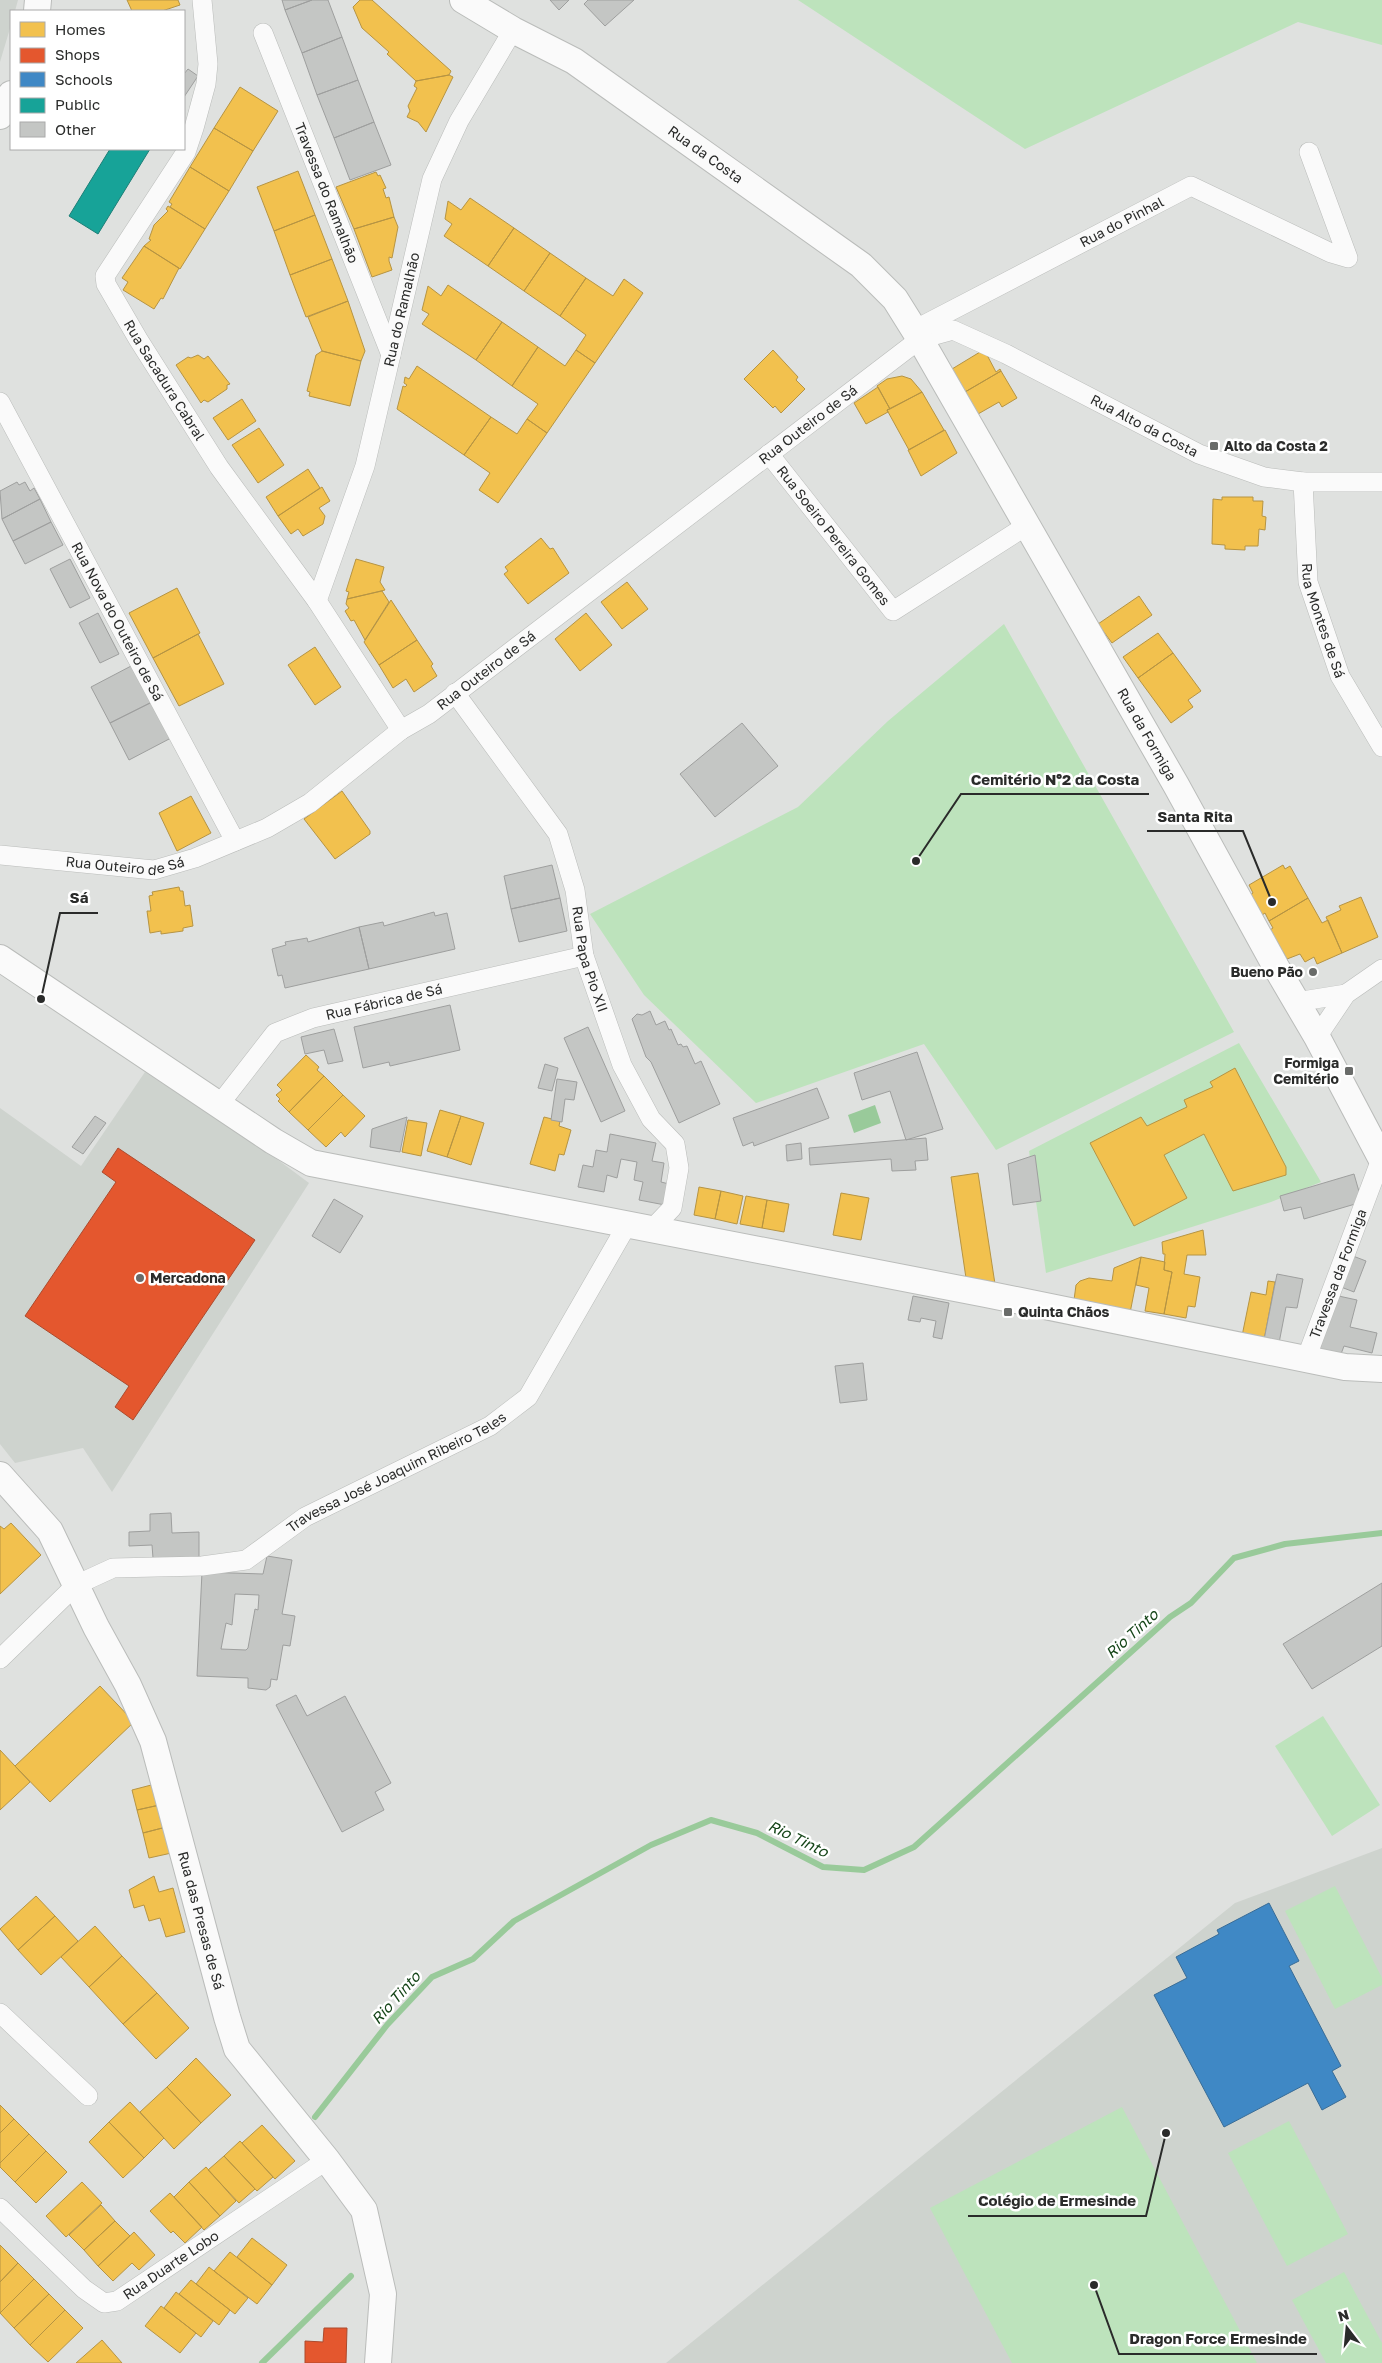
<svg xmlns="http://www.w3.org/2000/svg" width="1382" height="2363" font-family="'Golos Text',sans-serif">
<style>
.built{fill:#ced3ce}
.green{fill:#bde3bc}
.water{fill:#99ca9a}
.homes{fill:#f2c14e;stroke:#b69443}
.shops{fill:#e4572e;stroke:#ac4a2d}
.schools{fill:#3f88c5;stroke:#396c96}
.public{fill:#17a398;stroke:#1d7f77}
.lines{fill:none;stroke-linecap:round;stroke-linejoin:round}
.stream{stroke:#99ca9a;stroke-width:6}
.building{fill:#c4c6c4;stroke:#9e9f9e;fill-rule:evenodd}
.street-casing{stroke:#babcba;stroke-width:20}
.secondary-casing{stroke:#babcba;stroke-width:28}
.street{stroke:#fafafa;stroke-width:19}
.secondary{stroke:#fafafa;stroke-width:26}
.poi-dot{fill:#696b69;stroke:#fff;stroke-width:2}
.labels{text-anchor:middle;stroke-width:5;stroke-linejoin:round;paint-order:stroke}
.street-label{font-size:14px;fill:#2a2b2a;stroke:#fff}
.poi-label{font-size:14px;font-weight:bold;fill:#2a2b2a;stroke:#fff;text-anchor:start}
.water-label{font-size:15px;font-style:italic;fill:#154518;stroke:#fff}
.leader{fill:none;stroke:#2a2b2a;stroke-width:2}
.callout-dot{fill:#2a2b2a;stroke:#fff;stroke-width:2}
.callout-label{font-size:15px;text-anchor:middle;font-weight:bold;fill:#2a2b2a;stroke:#fff;stroke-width:5;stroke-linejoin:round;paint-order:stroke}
</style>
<rect width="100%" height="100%" fill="#dfe1df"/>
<!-- built -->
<path class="built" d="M0,0H18L15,11H11V25L0,62Z
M145,1072L266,1151L309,1183L112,1492L83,1448L15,1463L0,1444V1108L81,1166Z
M1382,1848V2363H666L1235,1903Z"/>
<!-- green -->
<path class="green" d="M798,0H1382V45L1298,22L1025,149Z
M1004,624L1234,1032L996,1150L924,1044L756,1103L644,995L590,914L798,807L888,721Z
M1239,1043L1321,1182L1271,1202L1046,1273L1029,1151Z
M1323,1716L1380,1805L1332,1836L1275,1746Z
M1335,1886L1382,1978V1985L1335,2009L1285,1911Z
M1122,2107L1257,2363H1012L930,2208Z
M1289,2121L1348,2234L1287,2266L1228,2153Z
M1344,2272L1382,2343V2363H1326L1292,2300Z"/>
<!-- water -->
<path class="water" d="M875,1105L881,1123L854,1133L848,1115Z"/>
<!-- homes -->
<path class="homes" d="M127,0H178L180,5L162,11H132Z
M360,0H372L451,71L449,75L416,81L387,54L389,52L362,28L353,7Z
M449,75L453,77L426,132L418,122L407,117L410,111L408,106L417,88L414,86L416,81Z
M240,87L278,111L253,151L214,128Z
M214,128L253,151L229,191L190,167Z
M190,167L229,191L205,229L170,207L172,204L169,202Z
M298,171L315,215L274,231L257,187Z
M376,172L378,176L380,175L386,188L383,189L386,198L389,197L394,217L354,229L336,187Z
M470,198L514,228L488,266L444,236L452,224L445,219L448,201L461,210Z
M168,206L205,229L180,269L144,246L151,240L149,239L154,225L168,211L166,209Z
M315,215L332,259L290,275L274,231Z
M394,217L398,227L392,258L389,257V261L392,270L372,277L354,229Z
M514,228L550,253L524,291L488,266Z
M144,246L179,268L163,299L161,298L154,309L123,290L128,282L122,278Z
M550,253L586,278L560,316L524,291Z
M332,259L348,301L306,317L290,275Z
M586,278L613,296L624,279L643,293L595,363L576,350L586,335L560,316Z
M448,285L502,322L476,360L422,324L429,314L422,310L428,286L441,296Z
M348,301L365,351L361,361L322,351L308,317Z
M502,322L538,347L512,386L476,360Z
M538,347L565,366L576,350L595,363L547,433L527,419L538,404L512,386Z
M773,350L798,377L796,380L805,389L781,413L775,406L773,408L744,379Z
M322,351L361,361L350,406L309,396L310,392L307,391L316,355Z
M980,352L987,355L996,372L1000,369L1001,371L965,392L952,369Z
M198,355L204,359L208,356L230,384L227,385V389L208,402L204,400L201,403L176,365L188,357L191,358Z
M417,366L491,417L464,455L397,409L403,386L405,387L407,385L404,383L405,377L409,379Z
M1001,371L1017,398L1002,407L999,402L978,414L965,392Z
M902,376L911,379L922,392L890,409L877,386L887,379Z
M878,387L890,409L887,410L888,412L866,424L854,403Z
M922,392L944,430L909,450L887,410Z
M242,399L256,421L228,440L213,418Z
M491,417L517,434L527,419L547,433L498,503L479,490L490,473L464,455Z
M259,428L284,465L258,483L232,445Z
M945,430L957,453L921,476L908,450Z
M308,469L320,488L278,516L266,497Z
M322,487L330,501L319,508L325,516L323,524L303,536L298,529L291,534L278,516Z
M1222,497H1253V501H1263L1262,516L1266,517L1265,530L1259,529L1258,546H1245V550L1225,549V545L1212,544L1213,499L1222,500Z
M541,538L550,549L553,548L569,573L528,604L504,574L508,571L505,567Z
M356,559L384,567L380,582L385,590L347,599L349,592L346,591Z
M627,582L648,609L622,629L601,602Z
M177,588L200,633L153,658L129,613Z
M382,591L389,602L365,640L354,620L351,621L345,611L349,608L346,604L347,599Z
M1139,596L1152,615L1112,643L1098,624Z
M391,600L417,640L379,665L364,642Z
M586,613L612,645L580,671L555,639Z
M1158,633L1173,653L1138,678L1123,657Z
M198,634L224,684L179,706L153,658Z
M417,640L433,664L431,666L437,676L414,692L406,679L393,688L379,665Z
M315,647L341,687L315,705L288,665Z
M1173,653L1201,691L1188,700L1193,707L1171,723L1138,678Z
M342,791L370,831V834L335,859L304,819Z
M191,796L211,833L177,851L159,813Z
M1283,865L1285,869L1290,866L1308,898L1269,921L1265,913L1262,915L1250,895L1253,893L1249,885Z
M179,887L180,891H183L185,906L190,905L193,926L183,928V931L161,934V931L150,933L147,911H151L149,896L153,895L152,892Z
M1361,897L1378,937L1342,953L1326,917L1341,910L1339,906Z
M1308,898L1322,923L1328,920L1342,953L1317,964L1314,957L1305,962L1300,954L1287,959L1270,930L1273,928L1269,921Z
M306,1055L319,1067L317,1070L324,1076L289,1112L278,1101L280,1099L276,1095L282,1090L277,1085Z
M1235,1068L1286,1167V1175L1233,1191L1204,1134L1164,1155L1187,1198L1134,1226L1090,1143L1141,1117L1147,1126L1187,1107L1184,1100L1213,1087L1210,1082Z
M324,1076L343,1095L308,1130L289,1112Z
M343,1095L365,1116L345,1137L341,1132L326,1147L308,1130Z
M440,1110L461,1116L447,1157L427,1151Z
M461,1116L484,1123L471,1165L447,1157Z
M544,1117L560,1121L559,1126L571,1130L564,1155L559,1154L555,1171L530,1164Z
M408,1120L427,1123L421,1156L402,1152Z
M978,1173L995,1284L966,1278L951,1177Z
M699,1187L721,1191L715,1219L694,1215Z
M721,1191L743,1196L737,1224L715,1219Z
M841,1193L869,1198L861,1240L833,1235Z
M746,1196L767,1200L762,1228L740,1224Z
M767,1200L789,1204L784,1232L762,1228Z
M1203,1230L1206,1255H1187L1184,1274L1200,1277L1195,1307L1188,1306L1186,1318L1164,1314L1172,1272L1164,1270L1165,1254H1163L1162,1242Z
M1141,1257L1130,1313L1074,1300L1076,1285L1080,1281L1089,1278L1112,1281L1114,1268Z
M1141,1257L1165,1262L1164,1270L1172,1272L1164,1314L1145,1311L1149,1288L1136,1285Z
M1268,1281L1275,1282L1264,1340L1242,1336L1251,1292L1266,1295Z
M11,1523L41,1555L0,1594V1526L4,1529Z
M100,1686L134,1722L50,1802L15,1766Z
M0,1750L30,1782L0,1810Z
M159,1783L164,1804L137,1810L132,1790Z
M164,1804L170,1826L143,1833L137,1810Z
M170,1826L176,1852L149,1858L143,1833Z
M154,1876L159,1892L173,1888L185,1932L166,1937L160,1918L149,1921L144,1905L134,1908L129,1890Z
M36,1896L55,1916L18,1950L0,1929Z
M55,1916L78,1941L41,1975L18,1950Z
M95,1926L122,1956L89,1987L61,1957Z
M122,1956L157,1993L123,2024L89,1987Z
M157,1993L189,2028L156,2059L123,2024Z
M196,2058L231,2095L201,2123L167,2087Z
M167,2087L201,2123L174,2149L140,2112Z
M130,2102L164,2138L144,2158L109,2122Z
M0,2105L14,2119L0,2133Z
M14,2119L29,2134L0,2163V2133Z
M109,2122L144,2158L123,2178L89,2142Z
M262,2125L295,2161L275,2179L242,2143Z
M29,2134L46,2151L15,2182L0,2167V2163Z
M240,2141L273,2177L257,2191L224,2156Z
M46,2151L67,2172L36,2203L15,2182Z
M224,2156L255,2189L239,2203L208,2170Z
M206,2167L236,2201L220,2216L189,2182Z
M82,2182L102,2203L66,2237L46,2216Z
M189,2182L220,2216L204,2230L174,2197Z
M170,2193L202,2227L185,2243L173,2231L171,2233L150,2211Z
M101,2205L115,2221L84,2250L69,2235Z
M115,2221L130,2236L98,2266L84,2250Z
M134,2232L155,2255L139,2270L132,2263L113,2281L98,2266Z
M252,2238L287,2265L272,2285L237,2257Z
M0,2245L18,2263L0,2282Z
M230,2252L272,2285L257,2304L214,2271Z
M18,2263L34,2279L0,2313V2282Z
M209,2267L248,2298L235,2314L196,2284Z
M34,2279L49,2294L14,2328L0,2313Z
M191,2280L230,2310L219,2325L179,2294Z
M176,2292L213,2321L201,2337L164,2308Z
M49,2294L65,2310L30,2345L14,2328Z
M161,2306L196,2333L180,2353L145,2326Z
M65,2310L83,2328L48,2362L30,2345Z
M102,2340L122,2363H76Z"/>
<!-- shops -->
<path class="shops" d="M118,1148L255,1240L133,1420L115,1407L129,1386L25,1316L116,1182L102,1172Z
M324,2328H347L346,2363H305V2341L323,2342Z"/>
<!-- schools -->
<path class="schools" d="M1269,1903L1299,1961L1289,1966L1341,2066L1332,2071L1346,2097L1322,2110L1308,2083L1224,2127L1154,1995L1187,1978L1176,1957L1219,1934L1217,1930Z"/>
<!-- public -->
<path class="public" d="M110,149H150L98,234L69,216Z"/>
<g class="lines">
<!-- stream -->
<path class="stream" d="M315,2117L387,2025L432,1977L473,1959L514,1921L651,1845L711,1820L757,1833L823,1867L864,1870L914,1847L1170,1617L1191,1603L1234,1558L1285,1544L1382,1533
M262,2363L351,2276"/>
</g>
<!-- building -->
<path class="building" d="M282,0H312L285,10Z
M312,0H328L342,37L302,53L285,10Z
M550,0H569L559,10Z
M588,0H634L605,26L584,4Z
M342,37L358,80L317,95L302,53Z
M188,69L198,76L184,97V74Z
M358,80L374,122L334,138L317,95Z
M374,122L391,165L350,180L334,138Z
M17,482L19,485L25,482L30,491L34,488L40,499L2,519L0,491Z
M40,499L51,522L13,541L2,519Z
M51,522L63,545L25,564L13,541Z
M70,559L90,598L70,608L50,569Z
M98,613L119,654L100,663L79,623Z
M133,665L152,702L110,723L91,687Z
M152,702L171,738L129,760L110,723Z
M742,723L778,766L715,817L680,774Z
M552,865L560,898L511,909L504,876Z
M560,898L567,931L519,942L511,909Z
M434,912L435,916L447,913L455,949L369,969L359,927L383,922L384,926Z
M359,927L369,969L285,988L282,975L278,976L272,949L286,945L285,942L307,938L308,942Z
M450,1005L460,1050L390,1066L389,1062L363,1068L354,1027Z
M650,1011L656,1025L665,1021L669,1030L671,1029L678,1045L681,1044L683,1047L687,1046L695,1064L701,1061L720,1104L679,1123L651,1062L646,1057L632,1019L637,1014L642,1015Z
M588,1027L625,1111L601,1122L564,1038Z
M334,1029L343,1061L328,1064L324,1050L305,1054L301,1037Z
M917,1052L943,1129L906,1140L890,1091L862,1100L854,1073Z
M545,1064L558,1068L552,1091L538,1088Z
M557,1079L577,1082L574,1100L565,1099L562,1122L551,1120Z
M817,1088L829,1118L754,1146L753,1142L743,1146L733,1118Z
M95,1116L106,1123L83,1154L72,1147Z
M407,1117L400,1152L370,1147L372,1129Z
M610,1134L656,1143L652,1161L664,1163L661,1182L669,1184L665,1205L639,1200L643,1182L634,1180L637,1162L621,1159L617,1178L607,1175L604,1192L578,1187L583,1165L593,1167L596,1150L607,1152Z
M926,1138L928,1160L915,1161L916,1170L892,1171L891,1159L810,1165L809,1148Z
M801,1143L802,1159L787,1161L786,1145Z
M1035,1155L1041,1201L1013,1205L1008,1164Z
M1354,1174L1362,1202L1304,1219L1301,1207L1284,1211L1280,1196Z
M334,1199L363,1216L340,1253L312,1236Z
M1353,1256L1366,1261L1354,1292L1341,1287Z
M1277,1274L1303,1279L1297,1308L1286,1307L1279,1343L1264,1340Z
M1334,1295L1357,1300L1350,1327L1377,1333L1372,1353L1344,1346L1341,1354L1320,1349Z
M913,1296L949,1303L942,1339L933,1337L936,1321L921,1318L920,1322L908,1320Z
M863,1363L867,1400L840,1403L835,1366Z
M171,1513L172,1533L199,1532V1557L153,1558L152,1545L129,1546V1532L150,1531V1514Z
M267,1556L292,1560L282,1614L295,1616L290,1646L283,1645L277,1680L271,1679L270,1687L266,1690L248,1688V1678L197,1676L202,1572L263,1574ZM235,1594L259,1595L258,1610L255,1609L248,1648L246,1650L221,1649L226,1623L232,1625Z
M1382,1583V1646L1312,1689L1283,1644Z
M296,1695L307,1716L345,1696L391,1783L375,1792L384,1810L342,1832L276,1705Z"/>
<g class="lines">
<!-- street casing -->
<g class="street-casing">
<g id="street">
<path id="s1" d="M202,0L208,64L206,84L194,128L186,152L105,276L106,284L138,339L219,467L317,601L401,730"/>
<path id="s2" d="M263,33L391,355"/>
<path id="s3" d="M914,330L1191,186L1331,253L1348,258L1309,152"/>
<path id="s4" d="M0,402L235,841"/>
<path id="s5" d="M769,454L893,611L1026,526"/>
<path id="s6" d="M1303,482L1308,582L1340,676L1382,747"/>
<path id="s7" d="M317,601L365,466L432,179L459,121L513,30"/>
<path id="s8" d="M455,693L558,834L575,890L584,956L622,1065L651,1119L675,1144L679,1168L672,1208L651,1230"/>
<path id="s9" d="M0,855L154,870L195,858L267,828L310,803L401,730L429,714L920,339L953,330L1006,354L1199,454L1264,477L1303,482H1382"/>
<path d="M1296,1002L1346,994"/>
<path d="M1317,1037L1346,994L1382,969"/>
<path id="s10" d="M219,1105L275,1033L313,1018L584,956"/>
<path id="s11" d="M1306,1359L1381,1159"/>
<path id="s12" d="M0,1659L76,1585L113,1568L202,1566L246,1560L305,1517L490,1426L528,1397L627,1225"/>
<path d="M0,2013L88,2096"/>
<path id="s13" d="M0,2208L84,2289L104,2303L117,2301L327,2160"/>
</g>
</g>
<!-- secondary casing -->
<g class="secondary-casing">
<g id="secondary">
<path id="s14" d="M463,0L513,30L574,61L861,265L895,299L920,339L1176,785L1276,967L1317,1037L1382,1160"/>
<path d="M37,11L38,0"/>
<path d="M0,116L11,94"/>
<path d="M0,958L273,1141L311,1163L986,1294L1345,1367L1382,1369"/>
<path id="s15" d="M0,1475L50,1531L96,1627L128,1685L153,1741L227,2017L237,2049L327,2160L364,2210L383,2294L378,2363"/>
</g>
</g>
<!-- street -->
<use href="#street" class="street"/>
<!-- secondary -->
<use href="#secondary" class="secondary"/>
</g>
<!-- markers -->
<g class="poi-dot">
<rect x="1209" y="441" width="10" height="10" rx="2.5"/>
<circle cx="1313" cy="972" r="5"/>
<rect x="1344" y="1066" width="10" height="10" rx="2.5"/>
<circle cx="140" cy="1278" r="5"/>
<rect x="1003" y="1307" width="10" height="10" rx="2.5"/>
</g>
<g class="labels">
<!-- street labels -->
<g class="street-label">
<text dy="5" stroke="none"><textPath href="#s14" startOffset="288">Rua da Costa</textPath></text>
<text dy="5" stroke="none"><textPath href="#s2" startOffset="172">Travessa do Ramalhão</textPath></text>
<text dy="5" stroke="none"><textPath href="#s3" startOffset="234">Rua do Pinhal</textPath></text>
<text dy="5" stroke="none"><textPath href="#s7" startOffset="304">Rua do Ramalhão</textPath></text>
<text dy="5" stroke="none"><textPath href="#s1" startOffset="424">Rua Sacadura Cabral</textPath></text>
<text dy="5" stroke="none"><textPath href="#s9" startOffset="951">Rua Outeiro de Sá</textPath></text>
<text dy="5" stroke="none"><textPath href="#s9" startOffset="1340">Rua Alto da Costa</textPath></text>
<text dy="5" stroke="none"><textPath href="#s5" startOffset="104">Rua Soeiro Pereira Gomes</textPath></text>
<text dy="5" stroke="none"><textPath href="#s6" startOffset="141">Rua Montes de Sá</textPath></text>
<text dy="5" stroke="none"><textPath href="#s4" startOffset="249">Rua Nova do Outeiro de Sá</textPath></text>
<text dy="5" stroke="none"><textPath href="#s9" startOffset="546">Rua Outeiro de Sá</textPath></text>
<text dy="5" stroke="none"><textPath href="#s14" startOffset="1030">Rua da Formiga</textPath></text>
<text dy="5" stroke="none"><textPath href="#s9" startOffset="126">Rua Outeiro de Sá</textPath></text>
<text dy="5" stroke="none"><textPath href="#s8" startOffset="304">Rua Papa Pio XII</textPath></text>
<text dy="5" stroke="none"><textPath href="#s10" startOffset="205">Rua Fábrica de Sá</textPath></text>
<text dy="5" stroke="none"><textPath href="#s11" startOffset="91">Travessa da Formiga</textPath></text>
<text dy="5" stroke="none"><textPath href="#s12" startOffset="455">Travessa José Joaquim Ribeiro Teles</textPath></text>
<text dy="5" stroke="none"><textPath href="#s15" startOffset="495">Rua das Presas de Sá</textPath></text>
<text dy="5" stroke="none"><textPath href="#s13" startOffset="219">Rua Duarte Lobo</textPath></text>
</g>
<!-- poi labels -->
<g class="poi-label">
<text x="1224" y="451">Alto da Costa 2</text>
<text x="1303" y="977" text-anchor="end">Bueno Pão</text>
<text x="1339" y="1068" text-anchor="end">Formiga<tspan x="1339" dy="16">Cemitério</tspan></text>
<text x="150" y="1283">Mercadona</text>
<text x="1018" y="1317">Quinta Chãos</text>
</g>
<!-- water labels -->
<g class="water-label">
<text transform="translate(1132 1634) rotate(-42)" y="5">Rio Tinto</text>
<text transform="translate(798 1839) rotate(26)" y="5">Rio Tinto</text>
<text transform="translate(396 1998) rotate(-48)" y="5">Rio Tinto</text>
</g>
</g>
<!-- callouts -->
<path class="leader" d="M916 861L961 794H1149M1272 902L1243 831H1147M41 999L60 913H98M1166 2133L1146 2216H968M1094 2285L1119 2354H1317"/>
<g class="callout-dot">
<circle cx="916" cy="861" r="5"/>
<circle cx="1272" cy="902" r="5"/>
<circle cx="41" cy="999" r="5"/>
<circle cx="1166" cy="2133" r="5"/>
<circle cx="1094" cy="2285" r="5"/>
</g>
<g class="callout-label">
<text x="1055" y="785">Cemitério Nº2 da Costa</text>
<text x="1195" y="822">Santa Rita</text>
<text x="79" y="903">Sá</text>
<text x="1057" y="2206">Colégio de Ermesinde</text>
<text x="1218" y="2344">Dragon Force Ermesinde</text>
</g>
<!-- legend -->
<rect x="10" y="10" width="175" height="140" fill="#ffffff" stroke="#aaaaaa"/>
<rect x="20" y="22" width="25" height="15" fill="#f2c14e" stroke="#aaaaaa"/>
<text x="55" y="35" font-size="15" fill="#2a2b2a">Homes</text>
<rect x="20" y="48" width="25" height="15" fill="#e4572e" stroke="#aaaaaa"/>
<text x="55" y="60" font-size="15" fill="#2a2b2a">Shops</text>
<rect x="20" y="72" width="25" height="15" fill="#3f88c5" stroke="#aaaaaa"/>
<text x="55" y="85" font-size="15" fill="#2a2b2a">Schools</text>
<rect x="20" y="98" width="25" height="15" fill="#17a398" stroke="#aaaaaa"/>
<text x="55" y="110" font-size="15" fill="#2a2b2a">Public</text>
<rect x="20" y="122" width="25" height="15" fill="#c4c6c4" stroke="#aaaaaa"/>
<text x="55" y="135" font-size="15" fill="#2a2b2a">Other</text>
<!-- north arrow -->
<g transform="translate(1347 2328) rotate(344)" stroke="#ffffff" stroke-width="4" paint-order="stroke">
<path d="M0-4L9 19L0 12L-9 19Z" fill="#2a2b2a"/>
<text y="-8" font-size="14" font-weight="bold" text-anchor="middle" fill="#2a2b2a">N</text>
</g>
</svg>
